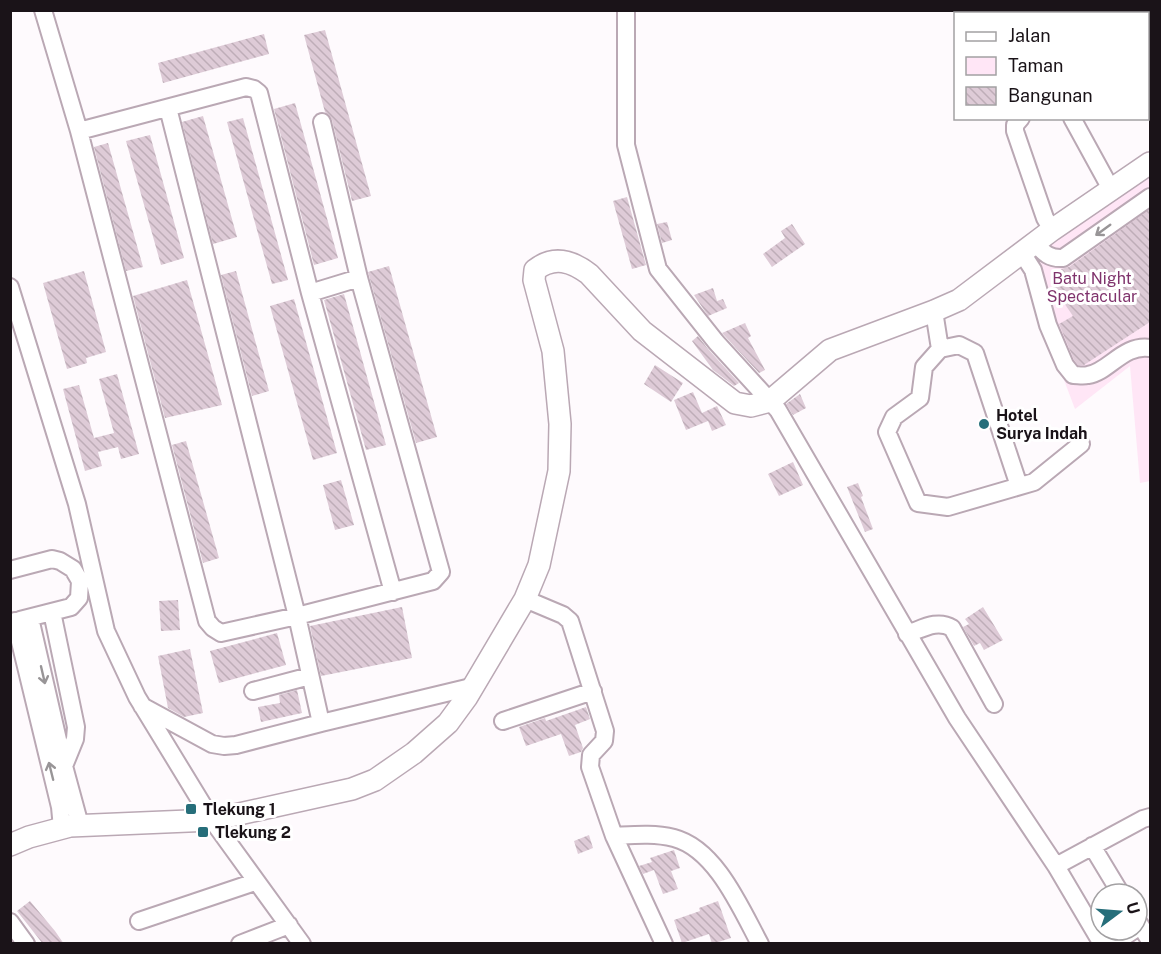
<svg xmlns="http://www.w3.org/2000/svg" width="1161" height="954" font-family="'Public Sans',sans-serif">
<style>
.park{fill:#ffe6f6}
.building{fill:url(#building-back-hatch)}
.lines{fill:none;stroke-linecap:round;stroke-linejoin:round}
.minor-casing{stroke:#baa8b4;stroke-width:20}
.major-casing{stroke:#baa8b4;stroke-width:24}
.minor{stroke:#fff;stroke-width:16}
.major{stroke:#fff;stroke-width:21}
.oneway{stroke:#989597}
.poi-dot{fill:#266e7a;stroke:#fff;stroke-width:2}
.labels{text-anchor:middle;stroke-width:6;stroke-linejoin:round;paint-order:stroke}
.park-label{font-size:16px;fill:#7f326c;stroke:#fff}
.poi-label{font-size:16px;font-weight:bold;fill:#1a1318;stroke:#fff;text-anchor:start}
</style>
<defs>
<pattern id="building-back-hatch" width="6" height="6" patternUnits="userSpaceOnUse" patternTransform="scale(1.5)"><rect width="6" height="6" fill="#decbd7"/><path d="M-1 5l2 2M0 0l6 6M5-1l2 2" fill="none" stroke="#beadb8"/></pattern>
</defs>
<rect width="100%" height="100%" fill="#fefafd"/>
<!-- park -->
<path class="park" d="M1150,174V481L1140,483L1130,366L1075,409L1020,264L1122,196Z"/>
<!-- building -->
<path class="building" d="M325,30L371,196L352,201L332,120L325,112L304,35Z
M264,34L269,54L163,83L158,63Z
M295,103L338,258L314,265L274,109Z
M203,116L237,237L213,244L182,122Z
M243,118L288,280L272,284L227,122Z
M150,135L184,258L161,265L126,141Z
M108,143L143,267L126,271L94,147Z
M627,197L646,265L632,269L613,201Z
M1150,209V322L1084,365H1078L1074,360L1059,324L1073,316L1053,287L1056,285L1052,278L1062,271L1061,269L1069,267Z
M667,222L672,240L662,243L657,224Z
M792,224L805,244L772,267L763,254L785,238L781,231Z
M389,266L437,437L416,443L368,272Z
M84,271L106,352L86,358L87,363L67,369L43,283Z
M236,271L269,391L252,396L221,275Z
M187,280L222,405L165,418L133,296Z
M713,288L717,301L723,299L727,308L708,316L694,295Z
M344,294L386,445L366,450L324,300Z
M294,299L337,453L313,460L270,306Z
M745,323L751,336L748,338L765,370L759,373L722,333Z
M698,336L708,349L739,383L734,386L713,370L692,341Z
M655,365L683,383L671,402L644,384Z
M117,374L139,454L121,459L118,447L98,452L102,466L85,471L63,389L79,385L94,438L114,433L99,379Z
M693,392L702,413L717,406L726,425L712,431L708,421L686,430L674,400Z
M800,394L806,408L793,415L786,404Z
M186,441L219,558L203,563L172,445Z
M793,462L803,485L779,496L768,474Z
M341,480L354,525L335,530L323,485Z
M858,483L863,496L861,497L873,529L865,532L847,487Z
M178,600L180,630L161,631L159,601Z
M402,607L412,658L321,676L310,626Z
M983,607L1003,640L984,650L980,643L974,646L963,627L969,624L965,619Z
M277,633L286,665L219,683L210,651Z
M190,649L203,713L184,717L168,708L158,656Z
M297,690L302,713L261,722L258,707L280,703L279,695Z
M586,707L590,719L575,725L583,748L581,752L569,756L561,734L526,746L519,727L545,718L546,721Z
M589,835L593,848L578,854L574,841Z
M674,850L680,868L671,871L678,889L663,894L654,870L643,874L639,866L652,862L650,858Z
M30,901L55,931L64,944H43L17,911Z
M718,901L731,938L712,944L709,934L682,943L674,920L700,911L699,908Z"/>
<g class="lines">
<!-- minor casing -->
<g class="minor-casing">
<path id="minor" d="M43,10L79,131L207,621L213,628L221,633L297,616L433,581L441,572L359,278L322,122
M626,10V145L658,269L716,342L778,410L957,718L1056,866L1102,944
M1058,14V10
M1021,118L1015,125V131L1045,218L1052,230
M1072,118L1112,191
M79,131L246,87L254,89L259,93L310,293L393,592
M1035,243C1044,253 1049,259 1063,258L1150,197
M1022,253L1033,270L1048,325L1065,365L1073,375C1078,375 1083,376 1088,375C1109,372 1123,344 1150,348
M10,287L77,504L106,631L137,697L212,820L302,944
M310,293L359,278
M934,311L940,349L924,367L920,398L894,417L887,432L918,503L948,507L1034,482L1081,444
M940,349L959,345L975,353L1019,486
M10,570L52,559L60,561L73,569L80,581L79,598L71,607L20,620
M525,599L563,615L570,621L605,731L604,741L591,755L590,767L614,836L664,944
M52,612L76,727L75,739L64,766
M30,618L64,766L80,825
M15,621L60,807L62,828
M907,634C922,629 937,619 952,628L994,704
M253,691L310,676
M142,706L212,744L224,746L236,745L321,723L297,616L168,108
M503,721L593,691
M321,723L471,687
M614,836C634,835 654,833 674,838C716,849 741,909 760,944
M1092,846L1121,894
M1056,866L1143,819L1150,817
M1137,920L1150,941
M139,921L255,882
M10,922L26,944
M240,944L289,925
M1113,944L1134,930"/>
</g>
<!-- major casing -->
<g class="major-casing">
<path id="major" d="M10,845L29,837L70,826L212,820L352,789L375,780L414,753L448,723L467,697L525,599L539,565L559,471L560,424L553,351L534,280L535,270C554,255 572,261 589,274L642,331L735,403L751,406L770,401L830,350L934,311L959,300L1052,230L1150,163"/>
</g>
<!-- minor -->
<use href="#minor" class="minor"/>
<!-- major -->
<use href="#major" class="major"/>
</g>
<!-- one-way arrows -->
<defs><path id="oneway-shaft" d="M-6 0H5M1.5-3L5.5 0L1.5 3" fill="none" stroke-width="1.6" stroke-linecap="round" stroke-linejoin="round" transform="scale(1.5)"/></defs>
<g class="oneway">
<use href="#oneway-shaft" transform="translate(1103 230) rotate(144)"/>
<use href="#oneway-shaft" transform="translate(43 675) rotate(77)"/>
<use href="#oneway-shaft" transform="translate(51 771) rotate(-104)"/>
</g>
<!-- markers -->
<g class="poi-dot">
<circle cx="984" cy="424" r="6"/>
<rect x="185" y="803" width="12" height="12" rx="3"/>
<rect x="197" y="826" width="12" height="12" rx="3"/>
</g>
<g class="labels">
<!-- park labels -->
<g class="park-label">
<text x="1092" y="284">Batu Night<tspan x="1092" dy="18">Spectacular</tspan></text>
</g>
<!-- poi labels -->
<g class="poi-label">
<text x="996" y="421">Hotel<tspan x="996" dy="18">Surya Indah</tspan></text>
<text x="203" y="815">Tlekung 1</text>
<text x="215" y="838">Tlekung 2</text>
</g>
</g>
<!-- border -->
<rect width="1161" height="954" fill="none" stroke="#1a1318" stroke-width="24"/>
<!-- legend -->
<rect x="954" y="12" width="195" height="108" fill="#ffffff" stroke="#a3a1a3" stroke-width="1.5"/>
<rect x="966" y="32" width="30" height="9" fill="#ffffff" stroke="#a3a1a3" stroke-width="1.5"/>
<text x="1008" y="42" font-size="18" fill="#1a1318">Jalan</text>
<rect x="966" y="57" width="30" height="18" fill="#ffe6f6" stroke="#a3a1a3" stroke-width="1.5"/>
<text x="1008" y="72" font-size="18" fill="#1a1318">Taman</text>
<rect x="966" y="87" width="30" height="18" fill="url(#building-back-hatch)" stroke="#a3a1a3" stroke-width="1.5"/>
<text x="1008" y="102" font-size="18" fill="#1a1318">Bangunan</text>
<!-- north arrow -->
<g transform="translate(1119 912) rotate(74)"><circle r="28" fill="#ffffff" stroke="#a3a1a3" stroke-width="1.5"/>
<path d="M0-4.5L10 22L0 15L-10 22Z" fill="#266e7a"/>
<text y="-9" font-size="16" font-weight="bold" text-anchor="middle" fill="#1a1318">U</text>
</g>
</svg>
